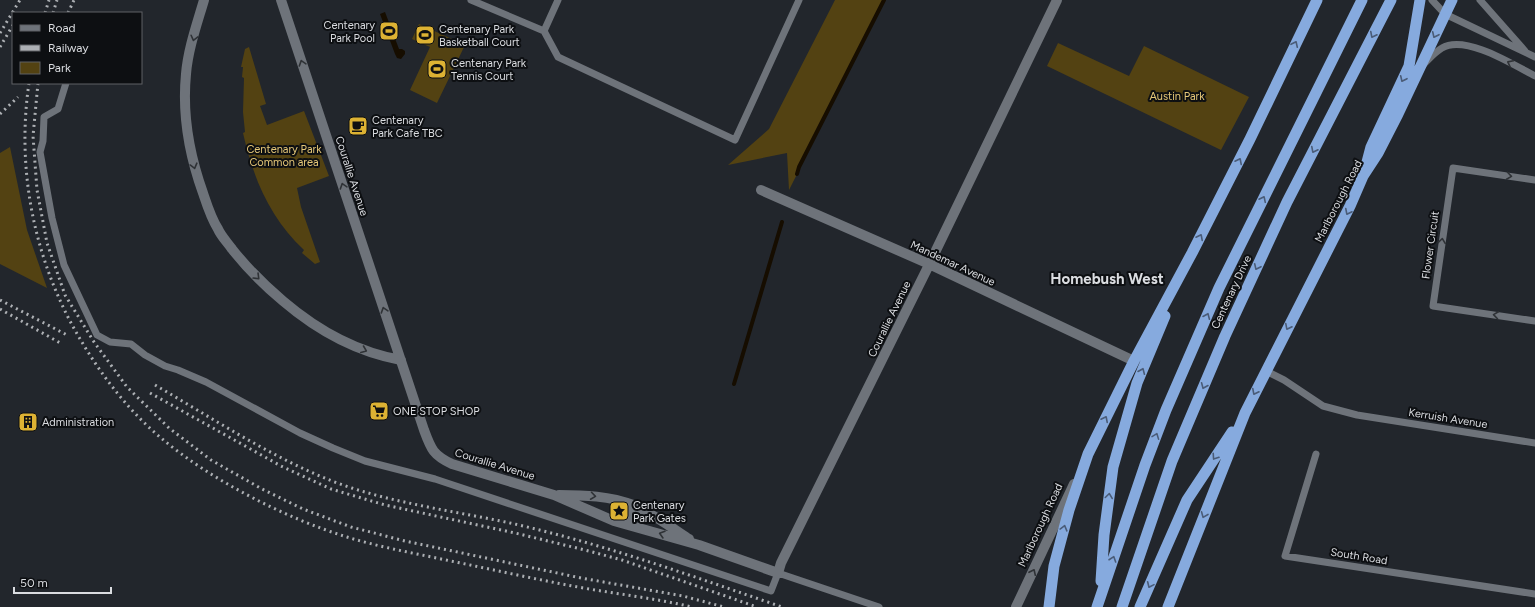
<svg xmlns="http://www.w3.org/2000/svg" width="1535" height="607" font-family="Figtree,sans-serif">
<style>
.green{fill:#534212}
.water{fill:#160d00}
.lines{fill:none;stroke-linecap:round;stroke-linejoin:round}
.stream{stroke:#160d00;stroke-width:4}
.service{stroke:#6e737a;stroke-width:7}
.minor{stroke:#6e737a;stroke-width:10}
.trunk{stroke:#86aade;stroke-width:11}
.rail{stroke:#adb0b4;stroke-width:3;stroke-dasharray:2 4;stroke-linecap:butt}
.oneway{stroke:#4a5c78}
.oneway2{stroke:#2f3236}
.labels{text-anchor:middle;stroke-width:4;stroke-linejoin:round;paint-order:stroke}
.poi-label{font-size:11px;fill:#dadce0;stroke:#0d0f12;text-anchor:start}
.park-label{font-size:11px;fill:#e5c778;stroke:#0d0f12}
.street-label{font-size:11px;fill:#dadce0;stroke:#0d0f12}
.district-label{font-size:15px;font-weight:bold;fill:#dadce0;stroke:#0d0f12}
</style>
<rect width="100%" height="100%" fill="#22262c"/>
<!-- green -->
<path class="green" d="M835,0H885L789,190L787,153L728,165L769,129Z
M419,24L465,45L437,103L410,90L430,47L412,39Z
M1058,43L1129,76L1144,46L1249,97L1221,150L1047,66Z
M249,47L266,104L260,106L267,125L304,111L329,176L297,188L301,207L320,262L315,264L302,253L304,250C270,218 253,178 243,133L245,132L243,112L244,78L242,77L243,67H241L245,49Z
M10,147L27,230L47,288L0,264V153Z"/>
<!-- water -->
<path class="water" d="M385,12L399,49H402L405,51V54L401,59L397,58L395,54L380,14Z"/>
<g class="lines">
<!-- stream -->
<path class="stream" d="M797,174L799,167L884,0
M734,384L782,222"/>
<!-- service -->
<path class="service" d="M471,0L544,31L558,0
M1432,0L1445,14L1535,57
M1480,0L1525,51
M544,31L558,57L735,140L799,0
M1423,65C1429,59 1435,52 1442,48C1465,34 1514,65 1535,76
M66,83L58,109L44,117L43,141L40,152L52,218L64,265L97,335L110,342L131,344L145,355L165,366L178,370L206,382L300,433L333,448L365,461L435,479L771,591L778,573L879,607
M1535,180L1453,168L1433,306L1535,321
M1266,371L1284,380L1323,406L1357,415L1535,443
M1316,454L1285,556L1535,594"/>
<!-- minor -->
<path class="minor" d="M204,0C197,24 188,49 186,74C182,115 189,154 203,193C207,205 211,218 218,229C221,236 227,242 232,249C247,268 264,285 283,301C317,330 356,352 401,360
M281,0L424,430C431,449 433,455 452,464L554,495L614,521L699,545L778,573L781,563L926,271L1057,0
M761,190L929,264L1134,361
M559,495C584,495 610,496 633,505C653,514 671,527 689,539
M626,524L632,505
M1016,607L1074,484"/>
<!-- trunk -->
<path class="trunk" d="M1366,166L1371,147L1409,66L1420,0
M1101,581L1104,535L1113,467L1137,383L1165,316
M1049,607L1054,566L1069,510L1088,454L1134,361L1192,253L1250,139L1317,0
M1097,607L1145,465L1166,410L1219,288L1362,0
M1122,607L1172,461L1225,336L1287,202L1391,0
M1140,607L1187,500L1232,432
M1168,607L1245,413L1350,206L1363,176L1378,153L1398,114L1452,0"/>
<!-- rail -->
<path class="rail" d="M45,13L49,0
M53,13L57,0
M68,13L74,0
M0,33L20,0
M0,47L13,25
M29,83C17,164 32,248 70,321C93,364 123,406 161,438C211,480 285,518 347,537C379,547 413,553 446,560C490,569 534,579 578,587C616,594 654,598 692,607
M38,83L33,136L37,190L47,243L65,295L94,342L127,387L169,428L211,460L262,489L303,509L351,527L405,541L581,578L683,596L724,607
M0,114L18,97
M0,300L67,335
M0,309L62,344
M155,385C212,418 271,457 332,481C392,504 457,511 519,525C609,546 695,577 782,607
M150,393L281,466L331,489L385,505L515,533L585,550L622,560L757,607"/>
</g>
<!-- one-way arrows -->
<defs><path id="oneway-chevron" d="M-2-3.5L2.5 0L-2 3.5" fill="none" stroke-width="1.6" stroke-linecap="round" stroke-linejoin="round"/></defs>
<g class="oneway">
<use href="#oneway-chevron" transform="translate(1373 35) rotate(117)"/>
<use href="#oneway-chevron" transform="translate(1435 35) rotate(115)"/>
<use href="#oneway-chevron" transform="translate(1295 44) rotate(-65)"/>
<use href="#oneway-chevron" transform="translate(1403 79) rotate(115)"/>
<use href="#oneway-chevron" transform="translate(1314 150) rotate(117)"/>
<use href="#oneway-chevron" transform="translate(1239 161) rotate(-63)"/>
<use href="#oneway-chevron" transform="translate(1263 199) rotate(-64)"/>
<use href="#oneway-chevron" transform="translate(1348 212) rotate(117)"/>
<use href="#oneway-chevron" transform="translate(1200 237) rotate(-63)"/>
<use href="#oneway-chevron" transform="translate(1257 267) rotate(115)"/>
<use href="#oneway-chevron" transform="translate(1207 316) rotate(-67)"/>
<use href="#oneway-chevron" transform="translate(1288 327) rotate(117)"/>
<use href="#oneway-chevron" transform="translate(1142 371) rotate(-67)"/>
<use href="#oneway-chevron" transform="translate(1204 386) rotate(113)"/>
<use href="#oneway-chevron" transform="translate(1255 392) rotate(117)"/>
<use href="#oneway-chevron" transform="translate(1105 419) rotate(-63)"/>
<use href="#oneway-chevron" transform="translate(1156 436) rotate(-69)"/>
<use href="#oneway-chevron" transform="translate(1215 457) rotate(124)"/>
<use href="#oneway-chevron" transform="translate(1109 496) rotate(-82)"/>
<use href="#oneway-chevron" transform="translate(1204 515) rotate(112)"/>
<use href="#oneway-chevron" transform="translate(1064 528) rotate(-75)"/>
<use href="#oneway-chevron" transform="translate(1113 559) rotate(-71)"/>
<use href="#oneway-chevron" transform="translate(1150 585) rotate(114)"/>
</g>
<g class="oneway2">
<use href="#oneway-chevron" transform="translate(194 38) rotate(104)"/>
<use href="#oneway-chevron" transform="translate(302 63) rotate(-108)"/>
<use href="#oneway-chevron" transform="translate(1510 63) rotate(-153)"/>
<use href="#oneway-chevron" transform="translate(194 166) rotate(75)"/>
<use href="#oneway-chevron" transform="translate(1509 176) rotate(8)"/>
<use href="#oneway-chevron" transform="translate(343 186) rotate(-108)"/>
<use href="#oneway-chevron" transform="translate(1442 241) rotate(-82)"/>
<use href="#oneway-chevron" transform="translate(257 277) rotate(45)"/>
<use href="#oneway-chevron" transform="translate(384 310) rotate(-108)"/>
<use href="#oneway-chevron" transform="translate(1496 315) rotate(-172)"/>
<use href="#oneway-chevron" transform="translate(364 350) rotate(22)"/>
<use href="#oneway-chevron" transform="translate(593 496) rotate(8)"/>
<use href="#oneway-chevron" transform="translate(662 534) rotate(-164)"/>
<use href="#oneway-chevron" transform="translate(1033 572) rotate(-65)"/>
</g>
<!-- icons -->
<defs>
<g id="stadium-square" transform="scale(1)"><rect x="-9" y="-9" width="18" height="18" rx="4" fill="#ddb233" stroke="#0d0f12"/><path d="M0-5a6.5 5 0 1 0 0 10a6.5 5 0 1 0 0-10ZM-3.5-1.8h7v3.6h-7Z" fill="#111"/></g>
<g id="cafe-square" transform="scale(1)"><rect x="-9" y="-9" width="18" height="18" rx="4" fill="#ddb233" stroke="#0d0f12"/><path d="M-5.5-4.5H6V0H3Q3 3.5 0 3.5H-2.5Q-5.5 3.5-5.5 0ZM3-3.2v2h1.7v-2ZM-6 4.5H4V6H-6Z" fill="#111"/></g>
<g id="supermarket-square" transform="scale(1)"><rect x="-9" y="-9" width="18" height="18" rx="4" fill="#ddb233" stroke="#0d0f12"/><path d="M-6-5.5h2.5l.6 2H6L4.5 2H-2.5L-4.4-4H-6ZM-1.5 3.2a1.3 1.3 0 1 0 .1 0ZM3 3.2a1.3 1.3 0 1 0 .1 0Z" fill="#111"/></g>
<g id="building-square" transform="scale(1)"><rect x="-9" y="-9" width="18" height="18" rx="4" fill="#ddb233" stroke="#0d0f12"/><path d="M-4-6H4V6H1V3H-1V6H-4ZM-2.5-4.3h1.7v1.8h-1.7ZM.8-4.3h1.7v1.8H.8ZM-2.5-1h1.7V.8h-1.7ZM.8-1h1.7V.8H.8Z" fill="#111"/></g>
<g id="sight-square" transform="scale(1)"><rect x="-9" y="-9" width="18" height="18" rx="4" fill="#ddb233" stroke="#0d0f12"/><path d="M0-6L1.8-2.2L6-1.7L2.9 1.2L3.7 5.4L0 3.3L-3.7 5.4L-2.9 1.2L-6-1.7L-1.8-2.2Z" fill="#111"/></g>
</defs>
<g fill-rule="evenodd">
<use href="#stadium-square" x="389" y="31"/>
<use href="#stadium-square" x="425" y="35"/>
<use href="#stadium-square" x="437" y="69"/>
<use href="#cafe-square" x="358" y="126"/>
<use href="#supermarket-square" x="379" y="411"/>
<use href="#building-square" x="28" y="422"/>
<use href="#sight-square" x="619" y="511"/>
</g>
<g class="labels">
<!-- poi labels -->
<g class="poi-label">
<text x="375" y="29" text-anchor="end">Centenary<tspan x="375" dy="13">Park Pool</tspan></text>
<text x="439" y="33">Centenary Park<tspan x="439" dy="13">Basketball Court</tspan></text>
<text x="451" y="67">Centenary Park<tspan x="451" dy="13">Tennis Court</tspan></text>
<text x="372" y="124">Centenary<tspan x="372" dy="13">Park Cafe TBC</tspan></text>
<text x="393" y="415">ONE STOP SHOP</text>
<text x="42" y="426">Administration</text>
<text x="633" y="509">Centenary<tspan x="633" dy="13">Park Gates</tspan></text>
</g>
<!-- park labels -->
<g class="park-label">
<text x="1177" y="100">Austin Park</text>
<text x="284" y="153">Centenary Park<tspan x="284" dy="13">Common area</tspan></text>
</g>
<!-- street labels -->
<g class="street-label">
<text transform="translate(352 176) rotate(72)" y="4">Courallie Avenue</text>
<text transform="translate(1338 201) rotate(-63)" y="4">Marlborough Road</text>
<text transform="translate(1430 245) rotate(-82)" y="4">Flower Circuit</text>
<text transform="translate(953 263) rotate(25)" y="4">Mandemar Avenue</text>
<text transform="translate(1231 292) rotate(-65)" y="4">Centenary Drive</text>
<text transform="translate(889 319) rotate(-64)" y="4">Courallie Avenue</text>
<text transform="translate(1448 418) rotate(9)" y="4">Kerruish Avenue</text>
<text transform="translate(495 464) rotate(17)" y="4">Courallie Avenue</text>
<text transform="translate(1040 525) rotate(-65)" y="4">Marlborough Road</text>
<text transform="translate(1359 556) rotate(9)" y="4">South Road</text>
</g>
<!-- district labels -->
<g class="district-label">
<text x="1107" y="284">Homebush West</text>
</g>
</g>
<!-- legend -->
<rect x="12" y="12" width="130" height="72" fill="#0d0f12" stroke="#5f6164"/>
<rect x="20" y="25" width="20" height="6" fill="#6e737a" stroke="#5f6164"/>
<text x="48" y="32" font-size="12" fill="#dadce0">Road</text>
<rect x="20" y="45" width="20" height="6" fill="#adb0b4" stroke="#5f6164"/>
<text x="48" y="52" font-size="12" fill="#dadce0">Railway</text>
<rect x="20" y="62" width="20" height="12" fill="#534212" stroke="#5f6164"/>
<text x="48" y="72" font-size="12" fill="#dadce0">Park</text>
<!-- scale -->
<path d="M14 587v6h97v-6" fill="none" stroke="#dadce0" stroke-width="2"/>
<text x="20" y="587" font-size="12" fill="#dadce0" stroke="#0d0f12" stroke-width="3" paint-order="stroke">50 m</text>
</svg>
